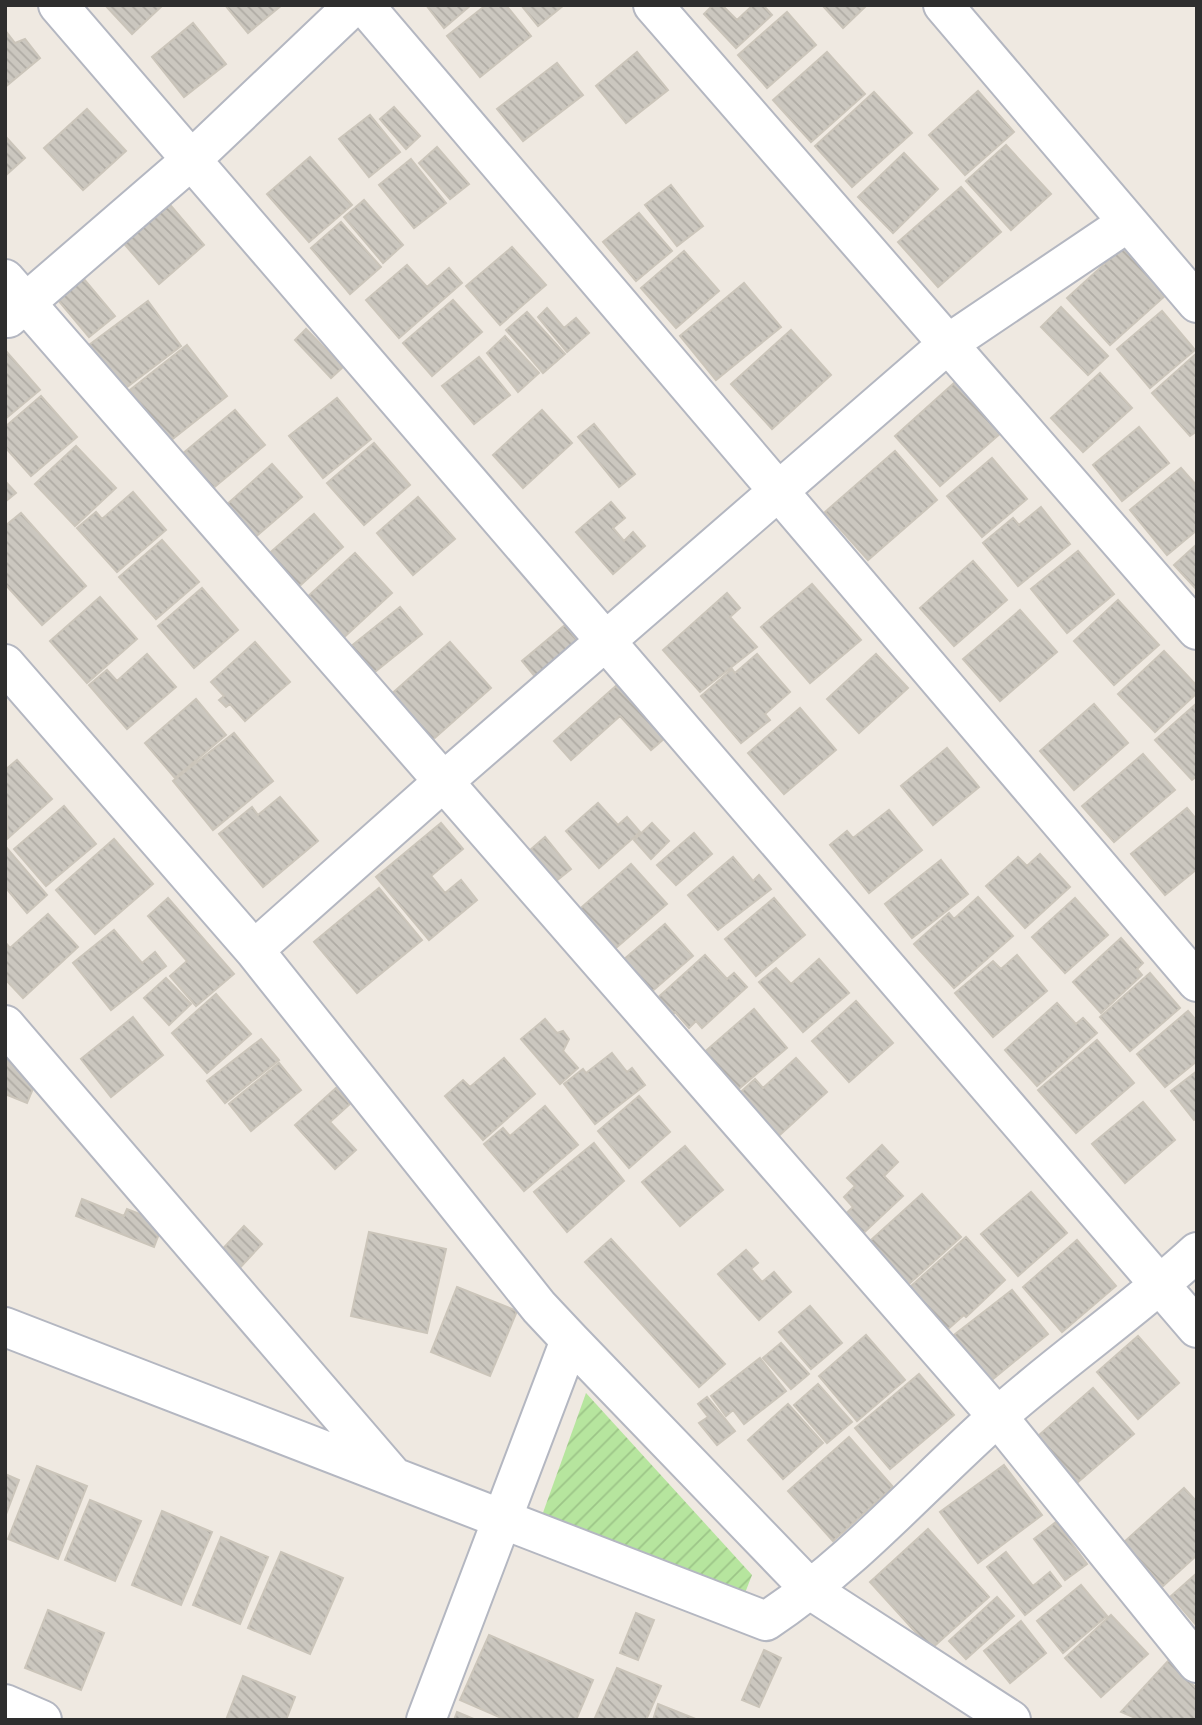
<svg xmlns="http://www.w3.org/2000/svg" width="1202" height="1725" font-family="Poppins,sans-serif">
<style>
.garden{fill:url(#garden-furrows)}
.building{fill:url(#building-back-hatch);stroke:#cbc5ba;stroke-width:2}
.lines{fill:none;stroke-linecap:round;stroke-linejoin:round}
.minor-casing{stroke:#b4b7c1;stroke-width:42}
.minor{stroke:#fff;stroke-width:38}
</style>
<defs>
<pattern id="garden-furrows" width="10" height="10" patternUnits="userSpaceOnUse" patternTransform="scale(1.75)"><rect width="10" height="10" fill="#b6e59e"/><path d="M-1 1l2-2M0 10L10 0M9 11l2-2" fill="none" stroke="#9dc588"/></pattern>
<pattern id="building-back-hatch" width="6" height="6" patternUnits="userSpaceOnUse" patternTransform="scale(1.75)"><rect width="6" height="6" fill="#cbc7bf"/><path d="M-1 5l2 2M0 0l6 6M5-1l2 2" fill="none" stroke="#afaba4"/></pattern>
</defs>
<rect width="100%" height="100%" fill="#efe9e1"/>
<!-- garden -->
<path class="garden" d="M586,1393L752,1575L745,1593L540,1521Z"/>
<!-- building -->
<path class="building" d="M105,5H163L132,34Z
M225,5H282L248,33Z
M426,5H471L444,28Z
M486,5H506L531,36L480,77L447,36Z
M521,5H564L538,26Z
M713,5H722L737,20L753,5H763L772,15L736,48L704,14Z
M822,5H867L843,28Z
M787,12L816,45L767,88L738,55Z
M193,23L226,64L184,97L152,57Z
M5,30L15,43L25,39L40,58L5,87Z
M637,52L668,90L626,123L596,86Z
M827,52L865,94L811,142L773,100Z
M557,63L583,95L523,141L497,109Z
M978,91L1014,132L965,175L929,135Z
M874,92L912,133L852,187L815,146Z
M394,107L420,136L406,149L380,119Z
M87,109L126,151L83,190L44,148Z
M370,115L400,152L369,177L339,139Z
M5,136L25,158L5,176Z
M1006,145L1051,194L1011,230L966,181Z
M437,147L469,184L450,199L419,163Z
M904,153L938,189L893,233L858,197Z
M310,157L352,205L309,242L267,194Z
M411,159L446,203L414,228L379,185Z
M671,185L703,226L677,246L645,205Z
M961,187L1001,232L938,287L898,242Z
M166,200L204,245L159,284L120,239Z
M364,200L403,245L383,263L344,217Z
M639,213L672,251L636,281L603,242Z
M341,222L381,267L350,294L311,248Z
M1133,238L1176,286L1110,345L1067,298Z
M512,247L546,285L500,325L466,286Z
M684,251L719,291L676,328L641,288Z
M407,265L427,287L449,268L462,283L399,338L366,300Z
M78,272L115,316L89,337L53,294Z
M744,283L781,327L716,380L680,336Z
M453,300L482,332L432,376L403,343Z
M148,301L181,346L123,390L89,345Z
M1061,307L1108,356L1088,375L1041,327Z
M547,308L564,328L576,318L589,333L567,352L538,317Z
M1162,311L1195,350L1150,388L1117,349Z
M527,312L565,354L543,373L506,330Z
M306,329L343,367L331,378L295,340Z
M791,330L831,375L772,429L731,384Z
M505,336L539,373L518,392L487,353Z
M187,345L227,396L170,441L130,390Z
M5,350L40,390L5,419Z
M1197,353V431L1190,436L1152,393Z
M479,357L510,395L474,424L442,386Z
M1100,373L1132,408L1083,452L1051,418Z
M963,375L1009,426L940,486L895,436Z
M41,396L77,437L31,476L5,447V427Z
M337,398L371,439L323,478L289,436Z
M235,410L265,445L212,489L182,454Z
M542,410L572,443L523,488L493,455Z
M594,424L635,474L619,487L578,437Z
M1139,427L1169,463L1122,501L1093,465Z
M374,443L410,485L364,525L327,483Z
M76,446L116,488L75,526L35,484Z
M895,451L937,500L868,560L825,512Z
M992,458L1027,499L982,537L947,496Z
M272,464L302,497L253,539L224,507Z
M1181,468L1197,486V530L1167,555L1130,510Z
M5,481L16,493L5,502Z
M133,492L166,530L117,572L77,528L96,512L102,519Z
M418,497L455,539L413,575L377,533Z
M611,502L625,518L613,528L624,541L633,532L645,546L613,574L576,532Z
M1041,507L1070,544L1018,586L983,543L1013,518L1019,525Z
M21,513L86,586L42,625L5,584V526Z
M314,514L343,547L295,590L265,557Z
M162,540L199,582L156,619L119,577Z
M1197,544V590L1174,565Z
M1078,551L1114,594L1067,633L1031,589Z
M355,553L392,593L341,640L304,600Z
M973,561L1007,600L954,646L920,608Z
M812,584L861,640L810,683L761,627Z
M202,588L238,630L194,668L158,626Z
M727,593L740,608L730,617L757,647L700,692L663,650Z
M100,597L137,639L87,683L50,641Z
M1118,600L1159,645L1114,685L1074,641Z
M400,607L422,634L371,675L349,648Z
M1020,610L1057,652L1000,701L963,659Z
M565,625L580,643L537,679L522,661Z
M255,642L290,682L245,721L230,704L226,707L219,700L224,696L211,682Z
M450,642L491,688L429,743L388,697Z
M1164,651L1197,686V693L1155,732L1118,694Z
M147,654L176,687L127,729L89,685L107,670L117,681Z
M757,654L790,692L765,714L770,720L741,743L701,696L732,669L735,673Z
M876,654L908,688L859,733L827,699Z
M617,685L665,738L651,750L620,716L571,760L554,741Z
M196,699L226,735L175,778L145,743Z
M1197,703V776L1192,780L1155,740Z
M1094,704L1128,743L1074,790L1040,751Z
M800,708L836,750L784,794L748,753Z
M234,733L273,781L213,830L173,781Z
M947,748L979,787L933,825L901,786Z
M1143,754L1175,790L1114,842L1082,806Z
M17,760L52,799L8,838L5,770Z
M280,797L318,841L263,887L219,834L252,807L258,815Z
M598,803L618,825L627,817L640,832L599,868L566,831Z
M64,806L96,844L46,886L14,849Z
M1187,808L1197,820V869L1165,895L1131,854Z
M889,810L922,850L869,893L830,845L847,831L853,838Z
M441,823L463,849L431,876L445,893L461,880L477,900L429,940L376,877Z
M652,823L669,841L651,859L634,840Z
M694,833L712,854L676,885L657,865Z
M545,837L571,869L556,881L530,850Z
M114,839L153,884L95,934L56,890Z
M5,846L47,895L27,913L5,887Z
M1040,854L1070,887L1025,928L986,886L1018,857L1027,866Z
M733,857L753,881L759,875L771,889L718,930L688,895Z
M941,860L968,894L912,938L885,904Z
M631,864L667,904L610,953L575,913Z
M379,888L422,940L357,993L314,942Z
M978,897L1013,936L954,988L914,944L949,913L954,919Z
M168,898L234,974L196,1006L170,976L187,961L148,916Z
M774,898L805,935L756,976L725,939Z
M1075,898L1108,935L1065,973L1032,937Z
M48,914L78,947L23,998L5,979V942L10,948Z
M665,924L693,956L650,993L623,960Z
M114,930L142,963L155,952L166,966L111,1010L73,963Z
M1121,938L1143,963L1137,969L1142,975L1101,1013L1073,982Z
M705,955L727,979L734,973L747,987L702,1028L696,1021L689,1028L675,1012L669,1018L654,1001Z
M1017,955L1047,991L993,1037L955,993L993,961L1001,969Z
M819,959L849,993L803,1032L759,982L776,968L791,984Z
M1150,973L1180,1008L1130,1051L1100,1017Z
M166,978L191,1004L169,1025L144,998Z
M216,994L251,1034L207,1073L172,1033Z
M856,1001L893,1043L849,1082L812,1041Z
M1057,1003L1076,1024L1083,1018L1097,1033L1037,1086L1005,1050Z
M754,1009L787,1048L734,1093L701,1055Z
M1188,1011L1197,1021V1061L1165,1087L1137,1054Z
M133,1017L163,1055L111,1097L81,1059Z
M545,1019L557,1033L563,1031L569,1039L563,1051L578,1068L560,1084L521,1039Z
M261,1039L279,1060L225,1103L207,1081Z
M1097,1040L1134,1083L1076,1133L1038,1090Z
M5,1047L37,1079L27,1103L5,1094Z
M612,1053L627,1072L632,1068L645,1085L595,1124L564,1084L583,1069L586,1073Z
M504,1058L535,1094L483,1140L445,1096L463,1080L470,1087Z
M796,1058L827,1092L772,1142L733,1099L755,1079L763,1088Z
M279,1063L301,1090L251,1131L229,1104Z
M1197,1071V1118L1194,1120L1171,1091Z
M336,1088L350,1104L330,1122L356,1150L335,1169L295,1125Z
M639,1096L670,1132L629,1168L598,1131Z
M1143,1102L1175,1140L1125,1183L1092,1144Z
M545,1106L578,1145L524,1191L484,1144L503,1128L510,1136Z
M594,1143L624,1181L567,1232L534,1192Z
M882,1145L898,1162L884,1176L903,1196L856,1240L838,1221L853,1207L844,1197L855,1186L847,1178Z
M685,1146L723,1190L680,1226L642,1182Z
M1031,1192L1067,1233L1018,1276L981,1234Z
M922,1194L961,1237L900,1292L861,1249Z
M82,1199L124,1216L127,1209L163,1223L154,1247L76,1216Z
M244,1226L262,1244L236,1272L217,1255Z
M369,1232L446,1249L427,1333L351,1316Z
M966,1237L1005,1280L966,1317L964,1315L939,1337L901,1295Z
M611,1239L725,1364L699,1387L585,1262Z
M1077,1240L1116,1286L1062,1332L1023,1287Z
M746,1250L758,1263L751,1269L762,1282L774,1272L791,1292L759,1320L718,1274Z
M457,1287L517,1311L490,1376L431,1352Z
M1012,1290L1048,1334L982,1388L945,1342Z
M810,1306L842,1343L811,1369L779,1332Z
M866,1335L905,1380L857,1421L819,1376Z
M1138,1336L1179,1383L1138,1419L1097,1372Z
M781,1343L809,1374L791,1389L763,1358Z
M760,1358L786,1391L744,1424L733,1410L726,1416L711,1396Z
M919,1374L954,1415L890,1469L855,1428Z
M818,1384L852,1422L827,1443L794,1405Z
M1093,1388L1134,1434L1071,1488L1031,1442Z
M707,1397L735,1431L717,1445L699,1423L708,1417L698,1404Z
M788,1404L823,1443L783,1479L748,1440Z
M849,1437L893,1487L833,1541L788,1491Z
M1004,1465L1042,1515L978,1563L940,1512Z
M37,1466L87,1486L58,1559L8,1539Z
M5,1474L19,1480L5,1517Z
M1184,1488L1197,1502V1555L1163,1586L1123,1543Z
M90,1500L141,1521L115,1581L65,1560Z
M162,1511L212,1532L181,1605L132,1585Z
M1056,1522L1087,1564L1065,1580L1034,1539Z
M928,1529L989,1597L931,1649L870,1582Z
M221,1537L268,1557L240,1624L193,1605Z
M281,1552L343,1578L310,1654L248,1628Z
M1006,1552L1033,1586L1050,1572L1061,1586L1025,1615L987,1567Z
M1197,1573V1626L1171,1596Z
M1081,1585L1107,1616L1063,1653L1037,1621Z
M997,1597L1014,1616L966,1659L949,1641Z
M48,1610L104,1633L81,1690L25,1668Z
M636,1613L654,1620L638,1660L620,1653Z
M1111,1615L1148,1654L1101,1697L1065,1658Z
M1021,1621L1046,1653L1010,1683L984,1651Z
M489,1635L593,1680L576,1720H506L460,1700Z
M764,1650L781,1658L759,1707L742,1700Z
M1169,1660L1197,1689V1720H1140L1121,1712Z
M617,1668L661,1686L646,1720H594Z
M243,1676L295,1697L286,1720H226Z
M658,1704L698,1720H653Z
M457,1712L476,1720H454Z"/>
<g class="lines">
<!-- minor casing -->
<g class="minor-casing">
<path id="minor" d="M58,5L1197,1328
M364,5L1197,982
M653,5L1197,630
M943,5L1197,303
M5,279L997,1416L1197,1663
M8,318L190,161L354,5
M5,664L254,950L539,1307L570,1340L812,1591L1011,1720
M254,950L443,782L949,343L1127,223
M5,1025L391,1474
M5,1327L766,1621C852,1564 920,1486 996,1418C1061,1360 1133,1311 1197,1252
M5,1704L42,1720
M426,1720L570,1340"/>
</g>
<!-- minor -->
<use href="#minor" class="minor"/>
</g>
<!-- border -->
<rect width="1202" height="1725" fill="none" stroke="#2e2e2e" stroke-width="14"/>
</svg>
